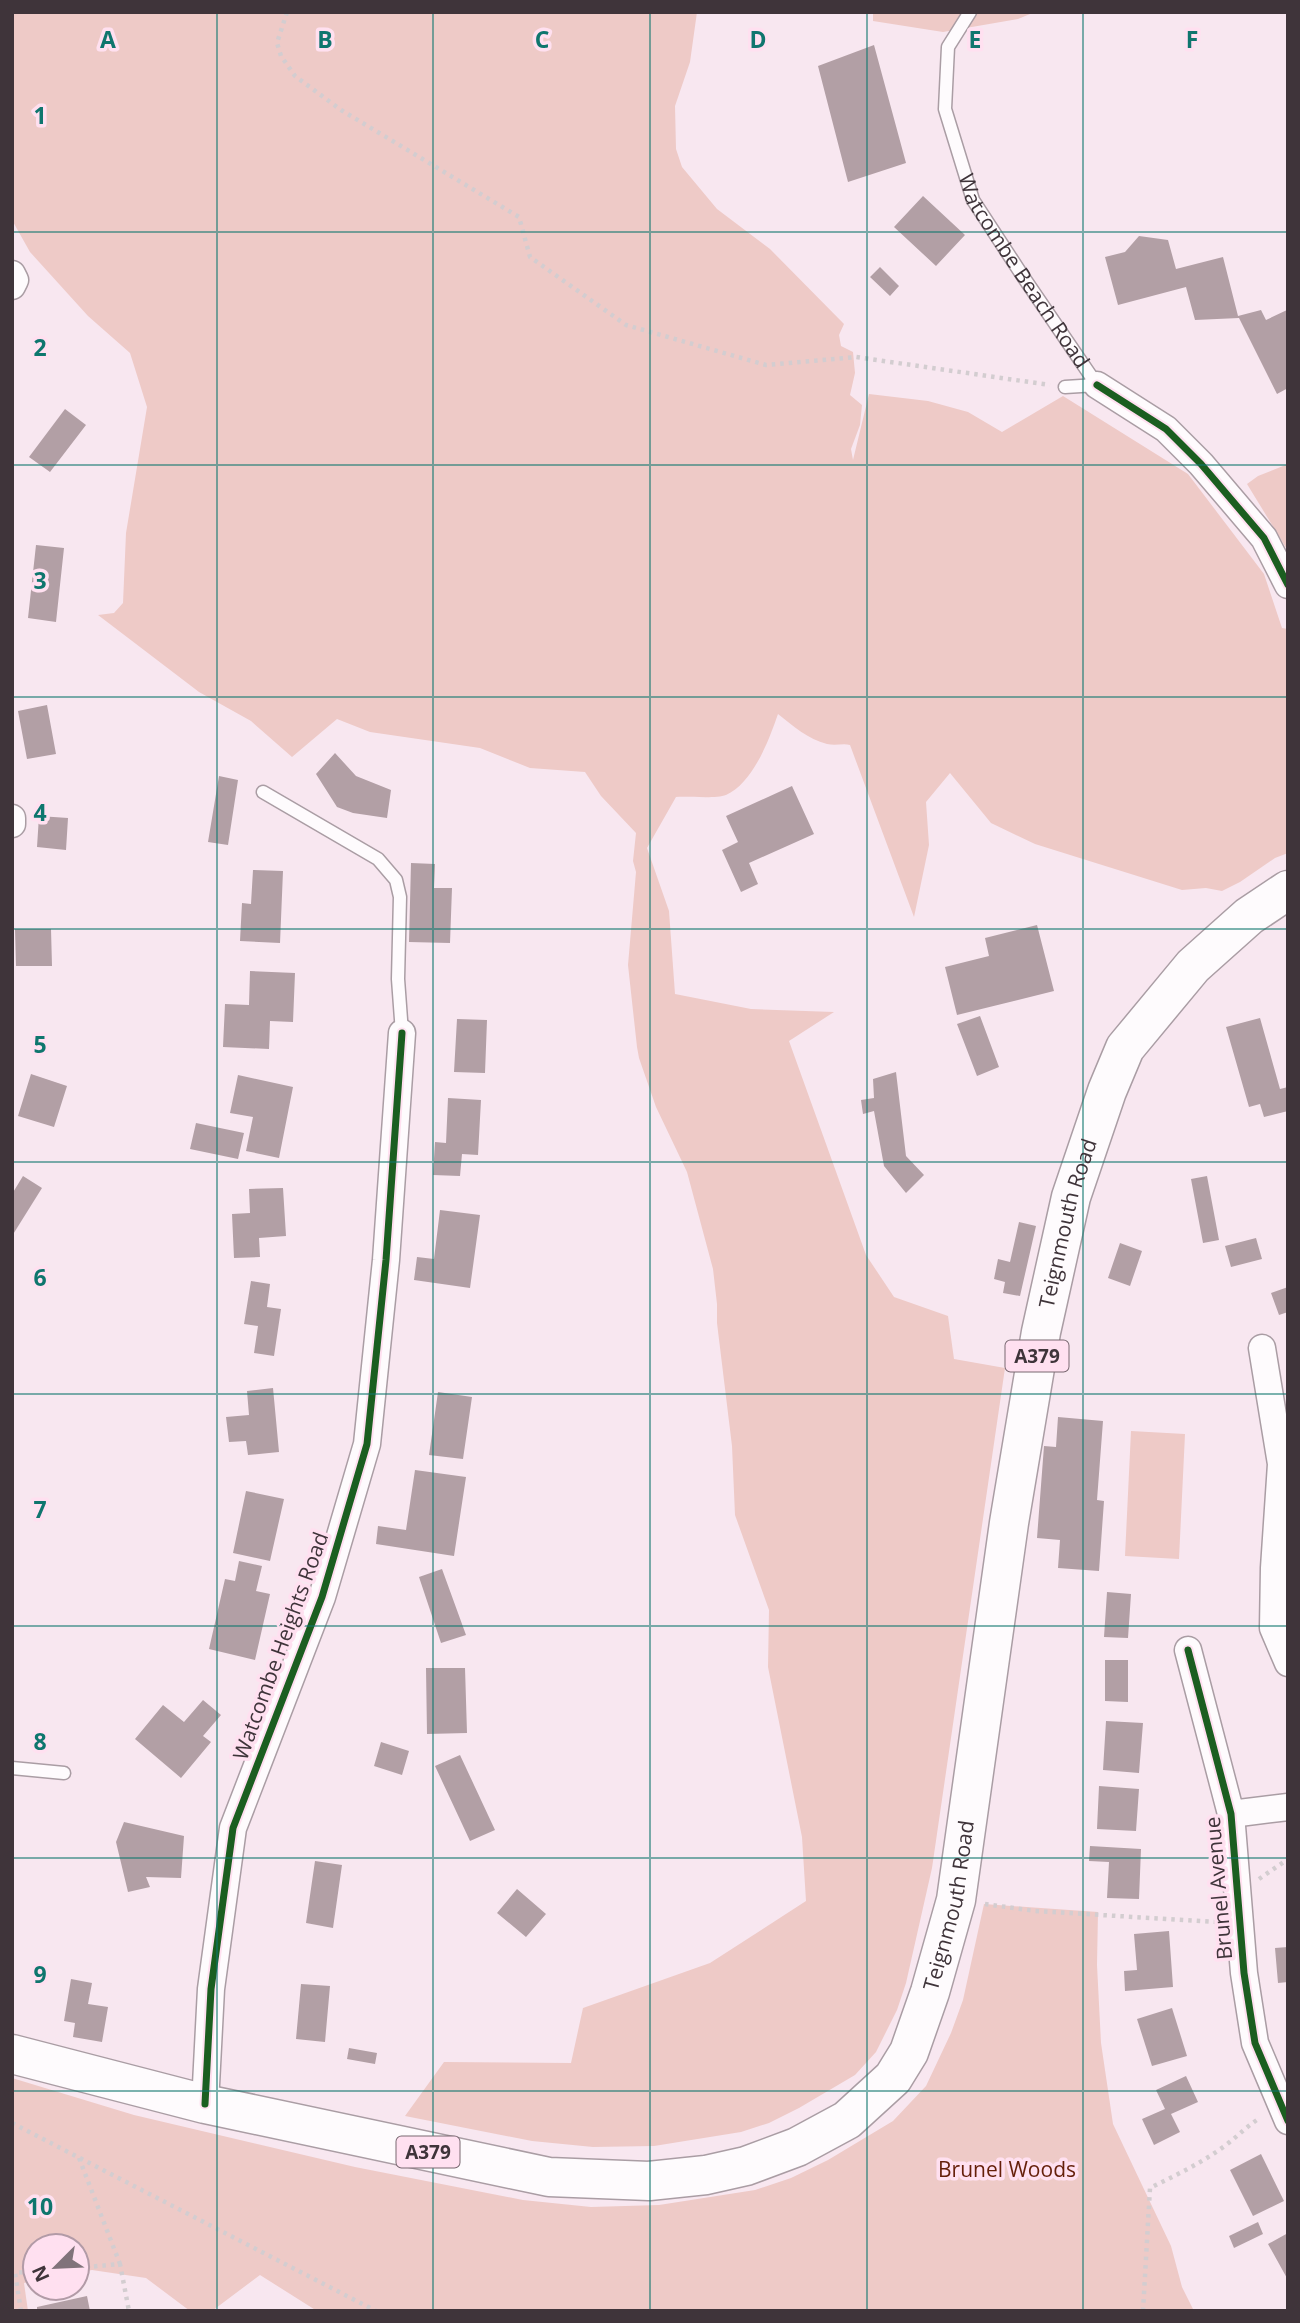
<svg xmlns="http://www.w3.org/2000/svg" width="1300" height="2323" font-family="'Open Sans',sans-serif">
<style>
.green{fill:#eecac7}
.building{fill:#b29fa5}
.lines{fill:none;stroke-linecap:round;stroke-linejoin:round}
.lane-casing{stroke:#aa9da4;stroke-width:15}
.street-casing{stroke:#aa9da4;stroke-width:29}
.primary-casing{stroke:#aa9da4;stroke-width:41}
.path{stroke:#d3cdd0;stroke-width:4.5;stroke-dasharray:3.5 5;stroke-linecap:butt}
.lane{stroke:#fefbfd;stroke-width:12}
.street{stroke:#fefbfd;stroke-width:26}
.primary{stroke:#fefbfd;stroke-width:38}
.cycleway-casing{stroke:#ffe0f0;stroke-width:11}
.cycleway{stroke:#1b5e20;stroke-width:7}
.grid{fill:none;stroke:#0f766e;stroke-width:2;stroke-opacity:0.55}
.labels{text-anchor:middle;stroke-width:7;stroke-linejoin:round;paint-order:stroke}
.shield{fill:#ffe0f0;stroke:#796871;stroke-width:2}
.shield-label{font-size:19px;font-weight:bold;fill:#3f343a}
.street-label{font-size:21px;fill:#3f343a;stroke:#ffe0f0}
.park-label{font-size:21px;fill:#651f09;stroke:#ffe0f0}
.grid-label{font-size:23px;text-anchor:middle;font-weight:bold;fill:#0f766e;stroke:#ffe0f0;stroke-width:7;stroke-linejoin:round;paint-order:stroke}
</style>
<rect width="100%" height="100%" fill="#f8e7f0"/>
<!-- green -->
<path class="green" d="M12,12H697L690,62L675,106L676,149L682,167L717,209L770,249L844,324L839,335L841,346L853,352L855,373L850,395L862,405L860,425L851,449L853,460L869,394L928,401L968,412L1002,432L1063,396L1188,474L1264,574L1282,628L1288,629V853L1275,858L1240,882L1222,891L1206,888L1182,890L1035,844L991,823L950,773L926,802L929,845L914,917L850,745C843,743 836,746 827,744C808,739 793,726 778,714C769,740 753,783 726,795C716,799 688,796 676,797L647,848L669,911L675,994L751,1009L834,1012L789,1041L866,1255L894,1297L948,1316L954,1359L1005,1368L932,1868L906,1983L897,2010L876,2052L855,2075L799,2108L769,2123L741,2132L654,2146L593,2147L532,2141L405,2116L444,2062L571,2063L583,2008L710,1963L806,1901L802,1837L768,1667L769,1610L735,1515L732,1446L717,1323V1304L713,1269L687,1172L656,1107L639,1058L637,1047L628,965L636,872L633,861L636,833L601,796L585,772L530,768L480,748L370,732L337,719L292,757L251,721L199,692L98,615L114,613L123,603L126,533L147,407L130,353L88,316L30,252L12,220Z
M873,12H1035L1018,19L943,32L873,21Z
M1288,464V551L1247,484L1258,476Z
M1131,1431L1185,1434L1179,1559L1125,1556Z
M984,1904L1098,1912L1097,1965L1101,2043L1113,2124L1171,2246L1182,2287L1194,2311H317L260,2275L212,2311H190L146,2278L92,2270L77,2273V2246H35V2281L24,2283L28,2311H12V2078L134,2115L355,2167L523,2200L591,2207L659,2205L755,2190L791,2178L828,2160L893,2121L926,2086L951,2033L963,2000Z"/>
<!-- building -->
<path class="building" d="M874,45L906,163L848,182L818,66Z
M923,196L965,235L936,266L894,227Z
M1139,236L1168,240L1176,269L1223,257L1238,316L1261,310L1266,320L1287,310L1288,388L1277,394L1239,318L1195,320L1186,287L1118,305L1105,257L1125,252Z
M880,267L899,286L890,296L870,277Z
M65,409L86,425L50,472L29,457Z
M36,545L64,548L56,622L28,618Z
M47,705L56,754L27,759L18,711Z
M335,753L356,776L391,790L387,818L353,813L337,807L316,774Z
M219,776L238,780L228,845L208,842Z
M792,786L814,834L749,863L758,884L741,892L722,850L738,842L726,816Z
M39,816L68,818L66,850L37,847Z
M411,863L435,864L434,888H452L450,943L409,942Z
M253,870L283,871L280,943L240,941L242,903L251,904Z
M1037,925L1054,991L957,1015L945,967L989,956L985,938Z
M15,929H51L52,966H16Z
M250,971L295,973L293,1022L270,1021L269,1049L223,1047L225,1004L249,1005Z
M980,1016L999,1067L977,1076L957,1024Z
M1260,1018L1280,1089L1288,1087V1111L1264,1117L1260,1104L1249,1107L1226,1027Z
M457,1019L487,1020L485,1073L454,1072Z
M896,1072L906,1156L924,1175L906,1193L884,1166L874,1111L863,1114L861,1100L874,1098L873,1079Z
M31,1074L67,1086L54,1127L18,1116Z
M238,1075L293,1087L279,1158L246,1151L253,1117L230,1113Z
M448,1098L481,1100L478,1155L462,1154L460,1176L433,1175L435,1142L446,1143Z
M196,1123L244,1133L238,1159L190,1149Z
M23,1176L42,1188L12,1236V1194Z
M1207,1176L1219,1240L1203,1243L1191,1179Z
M283,1188L286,1236L259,1238L260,1257L234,1258L232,1214L250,1213L249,1189Z
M440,1210L480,1215L470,1288L414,1280L417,1257L434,1259Z
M1019,1222L1036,1226L1020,1296L1003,1293L1005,1282L994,1279L998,1259L1010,1262Z
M1256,1238L1262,1259L1231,1267L1225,1246Z
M1120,1243L1142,1251L1130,1286L1108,1278Z
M251,1281L270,1284L267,1307L281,1309L274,1356L254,1353L258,1326L244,1324Z
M1288,1287V1312L1279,1315L1271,1293Z
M273,1388L279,1452L248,1455L246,1441L229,1442L226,1417L249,1415L247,1391Z
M438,1392L472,1397L463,1459L429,1455Z
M1058,1417L1103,1421L1097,1500L1104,1501L1099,1571L1058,1568L1060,1540L1037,1538L1044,1446L1056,1447Z
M415,1470L466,1477L454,1556L376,1544L378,1526L406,1530Z
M246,1491L284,1499L270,1561L233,1553Z
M239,1561L262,1566L256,1591L270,1594L255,1660L209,1649L225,1579L235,1581Z
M442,1569L466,1635L441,1643L419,1577Z
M1107,1592L1131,1594L1128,1638L1104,1637Z
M1105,1660H1128V1702L1105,1701Z
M426,1668H465L467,1733L427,1734Z
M203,1700L221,1715L203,1736L211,1742L181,1778L135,1739L163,1705L184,1722Z
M1106,1721L1143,1723L1139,1773L1103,1770Z
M381,1742L409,1751L402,1775L374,1766Z
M460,1755L495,1830L470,1841L435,1766Z
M1099,1786L1139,1789L1136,1831L1097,1829Z
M124,1822L184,1836L181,1878L146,1877L150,1887L128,1892L116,1842Z
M1090,1846L1141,1849L1139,1899L1107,1898L1109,1862L1089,1861Z
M315,1861L342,1865L333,1928L306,1923Z
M517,1889L546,1914L526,1937L497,1913Z
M1169,1931L1173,1987L1125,1991L1124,1971L1137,1970L1134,1934Z
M1288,1947V1982L1278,1983L1275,1948Z
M71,1979L92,1983L88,2004L108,2007L102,2042L73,2037L75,2023L64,2021Z
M301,1984L330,1986L325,2042L296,2039Z
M1172,2008L1187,2056L1152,2066L1137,2019Z
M349,2048L377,2053L375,2064L347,2059Z
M1186,2076L1198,2102L1171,2114L1180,2132L1154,2145L1142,2119L1165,2109L1156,2090Z
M1261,2154L1284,2201L1253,2216L1230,2170Z
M1258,2222L1263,2234L1234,2248L1229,2236Z
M1288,2233V2280L1268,2244Z
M87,2296L90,2311H37V2307Z"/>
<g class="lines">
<!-- lane casing -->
<g class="lane-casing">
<g id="lane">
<path id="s1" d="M970,12L948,47L945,109L973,200L1022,275L1097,385"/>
<path d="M1065,387L1097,385"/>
<path d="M263,792L378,859L396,880L400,897L398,979L402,1033"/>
<path d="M12,1768L64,1773"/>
</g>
</g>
<!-- street casing -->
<g class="street-casing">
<path id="street" d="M12,274L15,280L12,286
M1097,385L1166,429L1201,464L1264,538L1288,585
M12,818V824
M1262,1348L1281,1464L1274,1568L1273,1628L1288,1663
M1188,1650L1231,1814L1244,1973L1255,2043L1288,2121
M1231,1814L1288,1807
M205,2104L211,1989L233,1828L322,1597L367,1444L386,1260L402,1033"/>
</g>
<!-- primary casing -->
<g class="primary-casing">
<g id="primary">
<path id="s2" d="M12,2054L205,2104L549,2177L649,2181L706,2175L746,2166L797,2147L847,2120L893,2078L909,2052L930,1992L956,1900L1009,1523L1041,1332L1071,1197L1107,1091L1125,1048L1193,966L1249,916L1288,890"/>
</g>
</g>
<!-- path -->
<path class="path" d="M287,12L277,43L281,56L295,76L341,110L519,217L530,257L626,325L766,365L856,357L1050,385
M1259,1879L1288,1859
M985,1904L1035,1911L1217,1922
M12,2123L376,2311
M79,2158L120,2264
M77,2268L120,2264L129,2311
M21,2311L15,2273L35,2271
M1143,2311L1150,2188C1176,2175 1202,2163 1226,2145C1238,2136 1247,2126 1260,2118"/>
<!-- lane -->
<use href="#lane" class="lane"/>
<!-- street -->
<use href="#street" class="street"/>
<!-- primary -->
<use href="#primary" class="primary"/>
<!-- cycleway casing -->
<g class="cycleway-casing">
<path id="cycleway" d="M1097,385L1166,429L1201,464L1264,538L1288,585
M1188,1650L1231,1814L1244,1973L1255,2043L1288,2121
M205,2104L211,1989L233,1828L322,1597L367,1444L386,1260L402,1033"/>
</g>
<!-- cycleway -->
<use href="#cycleway" class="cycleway"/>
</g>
<!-- grid -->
<path class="grid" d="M217,12V2311M433,12V2311M650,12V2311M867,12V2311M1083,12V2311M12,232H1288M12,465H1288M12,697H1288M12,929H1288M12,1162H1288M12,1394H1288M12,1626H1288M12,1858H1288M12,2091H1288"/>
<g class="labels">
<!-- shield labels -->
<g class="shield">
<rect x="1005.5" y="1340.5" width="63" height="31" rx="5"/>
<rect x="396.5" y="2136.5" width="63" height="31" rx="5"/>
</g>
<g class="shield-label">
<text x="1037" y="1363">A379</text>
<text x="428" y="2159">A379</text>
</g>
<!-- street labels -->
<g class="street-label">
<text dy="7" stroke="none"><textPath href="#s1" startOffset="285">Watcombe Beach Road</textPath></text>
<text dy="7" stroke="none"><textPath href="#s2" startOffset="1799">Teignmouth Road</textPath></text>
<text transform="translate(281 1646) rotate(-70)" y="7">Watcombe Heights Road</text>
<text transform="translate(1219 1888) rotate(-95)" y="7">Brunel Avenue</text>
<text dy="7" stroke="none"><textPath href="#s2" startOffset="1106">Teignmouth Road</textPath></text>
</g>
<!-- park labels -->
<g class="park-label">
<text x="1007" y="2177">Brunel Woods</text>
</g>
</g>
<g class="grid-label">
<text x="108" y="48">A</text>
<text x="325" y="48">B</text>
<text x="542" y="48">C</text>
<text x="758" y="48">D</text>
<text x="975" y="48">E</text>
<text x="1192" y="48">F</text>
<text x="40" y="124">1</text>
<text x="40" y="356">2</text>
<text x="40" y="589">3</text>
<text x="40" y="821">4</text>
<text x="40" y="1053">5</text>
<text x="40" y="1286">6</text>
<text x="40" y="1518">7</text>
<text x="40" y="1750">8</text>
<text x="40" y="1983">9</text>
<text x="40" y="2215">10</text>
</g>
<!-- border -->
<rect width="1300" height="2323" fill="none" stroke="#3f343a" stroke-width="28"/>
<!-- north arrow -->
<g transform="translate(56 2267) rotate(246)"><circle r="33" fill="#ffe0f0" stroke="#b29ba7" stroke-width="2"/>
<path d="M0-5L12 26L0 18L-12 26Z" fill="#80737a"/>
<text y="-10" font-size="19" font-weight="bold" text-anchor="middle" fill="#3f343a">N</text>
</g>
</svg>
